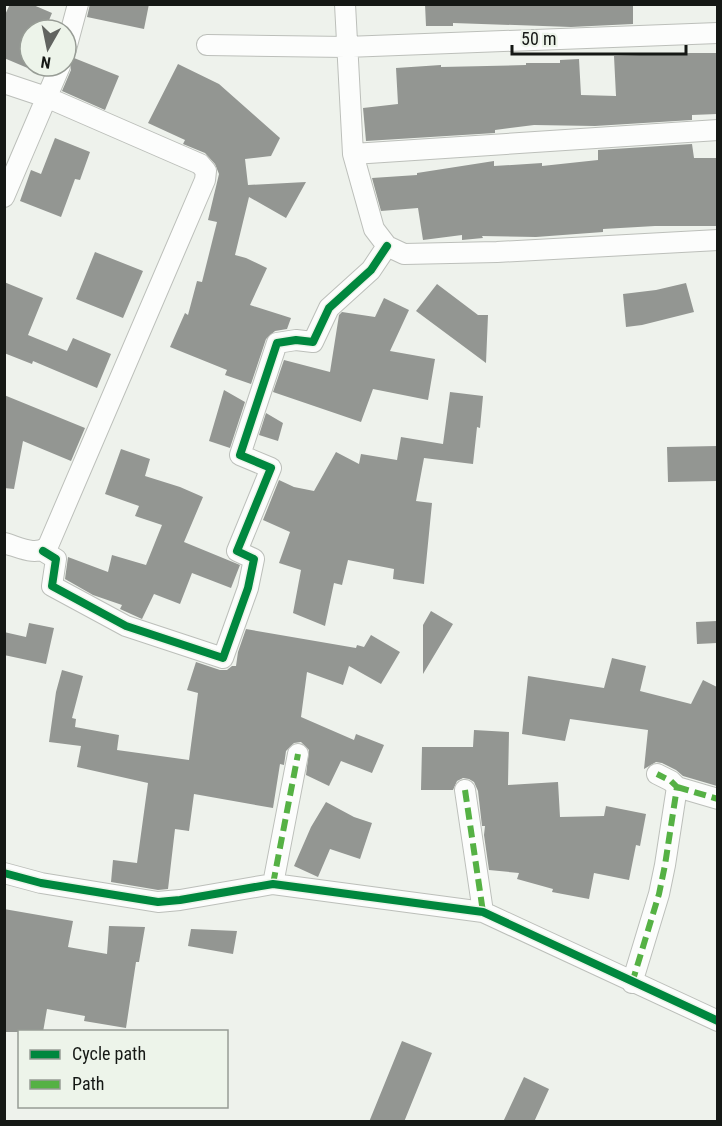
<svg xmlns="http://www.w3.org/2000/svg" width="722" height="1126" font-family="'Roboto Condensed',sans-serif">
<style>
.building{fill:#939692}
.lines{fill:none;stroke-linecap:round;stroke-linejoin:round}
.minor-casing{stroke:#bcbfba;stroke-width:22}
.minor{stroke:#fcfdfc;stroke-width:20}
.quiet{stroke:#55b144;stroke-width:6;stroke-dasharray:12 6;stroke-linecap:butt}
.cycleway-casing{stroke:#edf4ea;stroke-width:11}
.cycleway{stroke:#00873e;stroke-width:8}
</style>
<rect width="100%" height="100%" fill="#eef2ec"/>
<!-- building -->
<path class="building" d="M10,4H31L52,13L45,30H30V69L4,58V17Z
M90,4H149L144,29L87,17Z
M425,4H633V24L571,27L453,23V26H426Z
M690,53H717V114L692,115V120L595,126L534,125L495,130V133L366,141L363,108L398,104L396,68L441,65V67L526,65V63H560V60L579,59L581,95L616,96L614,56Z
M74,58L119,76L105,110L62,91L71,70L70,60Z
M178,64L219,84L280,138L271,156L245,159L248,185L306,182L286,218L249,197L235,255L246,258L267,268L250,305L291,318L287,329L275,331L266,339L251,384L225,375L227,370L170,347L185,313L188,315L197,281L202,282L217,222L208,220L219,174L215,164L205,153L183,144L185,140L148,123Z
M55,138L90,152L80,180L75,179L61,217L20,201L31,170L41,174Z
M692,144L694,158H717V226H655L603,229V232L536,237L482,236L483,238L462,240V235L423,240L418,208L381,211L372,178L417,175V173L494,161V166L542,163V166L598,160V150Z
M95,252L143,271L123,318L76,299Z
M4,282L43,298L28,335L67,351L73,338L111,354L97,388L33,361L32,364L4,353Z
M686,283L694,312L642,325L626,327L623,294L656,290Z
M437,284L478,315H488L486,363L416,311Z
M384,298L409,310L390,351L435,359L428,400L373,389L361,422L273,392L284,360L330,372L339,315L342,312L375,317Z
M224,390L245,402L230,448L209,441Z
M450,392L483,396L480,428L477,427L473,464L424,458L416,501L432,503L424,584L393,579L394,569L348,560L342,585L334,583L325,626L293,613L301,570L279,563L290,532L263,520L279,480L294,487L314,491L336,452L359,464L361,454L397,460L401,437L443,444Z
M4,395L85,428L71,461L23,441L14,489L4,488Z
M266,413L283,423L278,441L259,435Z
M717,446V481L668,482L667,447Z
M121,449L150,459L145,476L180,487L203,497L184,542L240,565L231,588L192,573L180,604L154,594L142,619L120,609L122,605L93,595L65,579L68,557L108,572L112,555L146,565L162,525L135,516L139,506L105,494Z
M431,611L453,624L423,674V625Z
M717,621V643L697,644L696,622Z
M29,623L54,628L46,664L4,655V632L26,637Z
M246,629L356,648L357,645L364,647L371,635L400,652L381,684L349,666L343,685L307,672L301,717L354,740L356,734L384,745L372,773L341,761L329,786L306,775L309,750L301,742L294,743L286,751L284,765L280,764L273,808L194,794L189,831L175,829L168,889L158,890L111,882L113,860L137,863L148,783L77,767L81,746L49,742L56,692L62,670L83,676L72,718L76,719L75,727L119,735L117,750L189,760L198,693L187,690L196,662L220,670H227L232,666H236L238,652Z
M612,658L646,666L640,691L691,704L703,680L717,687V786L683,776L676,770L662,763L656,762L644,769L648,730L570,719L565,741L522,734L528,676L604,688Z
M474,730L509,732L508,785L558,782L560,817L604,816L606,806L646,814L640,846L636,845L629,880L594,873L589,899L552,892L553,889L517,879L519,873L489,870L484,835L485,826H482L478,791L474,782L469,779L463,778L457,781L453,790H421L422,747H473Z
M326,802L354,817L372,823L360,859L330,849L318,877L294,866L311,827Z
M4,909L73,921L68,947L107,954L109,926L145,927L139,962H136L126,1028L84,1021L85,1016L47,1009L43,1032H4Z
M191,929L237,931L233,954L188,946Z
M402,1041L432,1053L404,1122H369Z
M524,1077L549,1089L534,1122H503Z"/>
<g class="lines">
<!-- minor casing -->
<g class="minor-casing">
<path id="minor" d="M345,4L353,154L374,229L387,246L404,254L497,252L718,240
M207,45L346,47L718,33
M66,49L78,4
M4,83L46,97L200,164L206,171L205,180L48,546C36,557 19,547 4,543
M353,154L718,130
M4,197L60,66
M43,551L56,559L52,586L126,626L223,658L248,588L254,559L237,551L271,468L240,455L277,343L296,340L313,342L329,308L371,270L387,246
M677,787L718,799
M465,790L483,912
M4,873L41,883L158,902L180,900L273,884L483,912L718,1021
M273,884L298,754
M632,983L659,894L665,865L677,787L671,781L657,774"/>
</g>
<!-- minor -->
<use href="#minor" class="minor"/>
<!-- quiet -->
<path class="quiet" d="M677,787L718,799
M465,790L483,912
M273,884L298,754
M632,983L659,894L665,865L677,787L671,781L657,774"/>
<!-- cycleway casing -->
<g class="cycleway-casing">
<path id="cycleway" d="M43,551L56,559L52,586L126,626L223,658L248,588L254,559L237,551L271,468L240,455L277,343L296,340L313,342L329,308L371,270L387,246
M4,873L41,883L158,902L180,900L273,884L483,912L718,1021"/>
</g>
<!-- cycleway -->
<use href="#cycleway" class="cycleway"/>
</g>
<!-- border -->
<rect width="722" height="1126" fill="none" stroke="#151815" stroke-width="12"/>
<!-- legend -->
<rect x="18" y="1030" width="210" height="78" fill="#edf4ea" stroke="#979c95" stroke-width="1.5"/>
<rect x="30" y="1050" width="30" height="9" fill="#00873e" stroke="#979c95" stroke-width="1.5"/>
<text x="72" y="1060" font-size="18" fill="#151815">Cycle path</text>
<rect x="30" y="1080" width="30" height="9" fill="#55b144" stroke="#979c95" stroke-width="1.5"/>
<text x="72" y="1090" font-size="18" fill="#151815">Path</text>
<!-- north arrow -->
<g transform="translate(48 48) rotate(189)"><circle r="28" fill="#edf4ea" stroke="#979c95" stroke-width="1.5"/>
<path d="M0-4.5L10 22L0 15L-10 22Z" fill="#616460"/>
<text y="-9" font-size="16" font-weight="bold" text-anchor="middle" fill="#151815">N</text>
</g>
<!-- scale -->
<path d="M512 45v9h174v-9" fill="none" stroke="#151815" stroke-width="3"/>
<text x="521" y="45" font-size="18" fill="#151815" stroke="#edf4ea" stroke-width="4.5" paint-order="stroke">50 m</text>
</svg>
